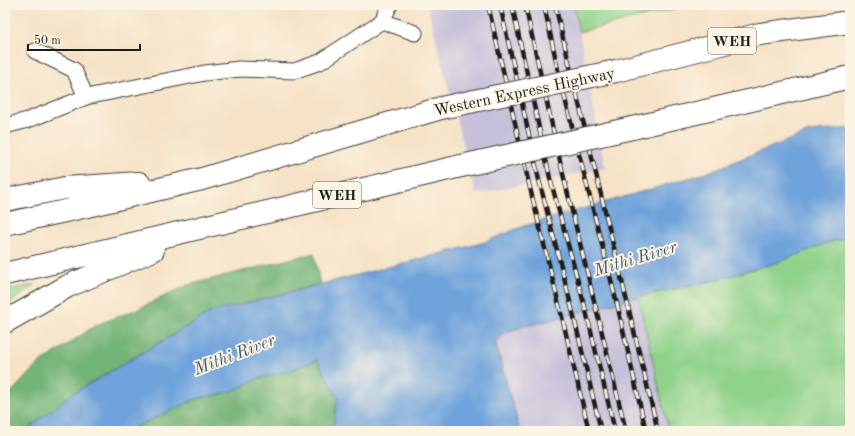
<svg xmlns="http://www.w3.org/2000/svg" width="855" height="436" font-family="'Old Standard TT',serif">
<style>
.industrial{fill:#c6c0da}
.green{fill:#8fd28b;stroke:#567754}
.forest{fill:#73b477;stroke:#48684a}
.water{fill:#70a3dc;stroke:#46607c}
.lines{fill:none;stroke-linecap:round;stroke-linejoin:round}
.minor-casing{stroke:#3d3a36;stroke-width:17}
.motorway-casing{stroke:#3d3a36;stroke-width:24}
.minor{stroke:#fff;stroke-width:15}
.motorway{stroke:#fff;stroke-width:22}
.rail-casing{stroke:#1c1c1c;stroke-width:4.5}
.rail{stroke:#fcf5e5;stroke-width:3;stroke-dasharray:9;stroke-linecap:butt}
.motorway-bridge-casing{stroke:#3d3a36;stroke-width:24;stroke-linecap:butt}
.motorway-bridge{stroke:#fff;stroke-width:22}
.labels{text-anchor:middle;stroke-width:4;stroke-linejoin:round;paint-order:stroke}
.shield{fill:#fcf5e5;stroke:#5f5d58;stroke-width:1}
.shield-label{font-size:15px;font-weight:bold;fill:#1c1c1c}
.street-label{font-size:16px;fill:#1c1c1c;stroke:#fcf5e5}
.water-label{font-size:17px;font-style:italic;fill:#425972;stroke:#fcf5e5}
</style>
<rect width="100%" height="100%" fill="#fcf5e5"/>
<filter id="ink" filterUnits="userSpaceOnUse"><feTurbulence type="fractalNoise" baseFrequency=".025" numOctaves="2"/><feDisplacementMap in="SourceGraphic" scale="8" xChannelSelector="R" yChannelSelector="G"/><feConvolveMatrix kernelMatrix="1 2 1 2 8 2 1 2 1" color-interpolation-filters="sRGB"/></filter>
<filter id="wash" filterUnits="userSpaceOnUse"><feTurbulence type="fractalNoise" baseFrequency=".012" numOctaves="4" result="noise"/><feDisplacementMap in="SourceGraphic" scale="16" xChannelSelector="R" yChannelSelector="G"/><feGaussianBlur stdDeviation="0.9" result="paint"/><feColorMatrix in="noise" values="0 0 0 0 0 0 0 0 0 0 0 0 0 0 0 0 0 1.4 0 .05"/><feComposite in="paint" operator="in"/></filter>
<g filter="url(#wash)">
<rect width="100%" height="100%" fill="#f6e2c6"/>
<!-- industrial -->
<path class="industrial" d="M427,5H574L579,32L605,168L476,194Z
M638,297L669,431H520L495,342L504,332Z"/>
<!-- green -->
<path class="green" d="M574,5H692L579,32Z
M850,238V286L843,288L850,329V431H669L638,297L715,280L833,241Z
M36,284L5,307V291Z"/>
<!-- forest -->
<path class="forest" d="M314,253L320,284L212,312L72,394L25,431H5V399L36,366L96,325L138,309L188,285Z
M317,360L338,398L332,431H127L196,399L230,392L257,379L289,371Z"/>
<!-- water -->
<path class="water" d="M850,128V238L833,241L776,263L715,280L638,297L504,332L495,342L519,428L517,431H332L338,398L317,360L289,371L257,379L230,392L196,399L127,431H25L72,394L212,312L482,243L524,226L706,173L809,132Z"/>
</g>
<g filter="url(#ink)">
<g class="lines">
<!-- minor casing -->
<g class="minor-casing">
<path id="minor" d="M382,21L390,5
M35,51L74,70L86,97
M5,126L28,120L86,97L205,73L239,69L294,71L320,62L382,21L415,33"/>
</g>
<!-- motorway casing -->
<g class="motorway-casing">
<path id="motorway" d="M616,71L760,34L850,22
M632,128L850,77
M5,200L65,188L139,183
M5,224L70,210L202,179L441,108
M5,274L461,166
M5,322L68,286L153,250"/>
</g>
<!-- minor -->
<use href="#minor" class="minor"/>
<!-- motorway -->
<use href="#motorway" class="motorway"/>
<!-- rail casing -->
<g class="rail-casing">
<path id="rail" d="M488,5L529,184L562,317L589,431
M500,5L539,180L573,313L601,431
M512,5L550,178L586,311L615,431
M525,5L563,174L626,431
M544,5L560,79L618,308L646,431
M555,5L628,306L658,431"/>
</g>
<!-- rail -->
<use href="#rail" class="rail"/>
<!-- motorway-bridge casing -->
<g class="motorway-bridge-casing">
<path id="motorway-bridge" d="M441,108L616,71
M461,166L632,128"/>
</g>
<!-- motorway-bridge -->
<use href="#motorway-bridge" class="motorway-bridge"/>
</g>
</g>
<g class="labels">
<!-- shield labels -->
<g class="shield">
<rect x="708" y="28" width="48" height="26" rx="3"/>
<rect x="313" y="182" width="48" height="26" rx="3"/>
</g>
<g class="shield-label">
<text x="732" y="46">WEH</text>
<text x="337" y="200">WEH</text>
</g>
<!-- street labels -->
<g class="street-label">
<text transform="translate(524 91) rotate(-12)" y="6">Western Express Highway</text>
</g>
<!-- water labels -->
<g class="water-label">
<text transform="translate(635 258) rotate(-17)" y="6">Mithi River</text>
<text transform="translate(234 354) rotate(-21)" y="6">Mithi River</text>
</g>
</g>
<!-- margin -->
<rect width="855" height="436" fill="none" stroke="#fcf5e5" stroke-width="20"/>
<!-- scale -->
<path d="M28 44v6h112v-6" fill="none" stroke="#1c1c1c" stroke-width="2"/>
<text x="34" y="44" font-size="12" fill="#1c1c1c" stroke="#fcf5e5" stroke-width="3" paint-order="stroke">50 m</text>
</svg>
